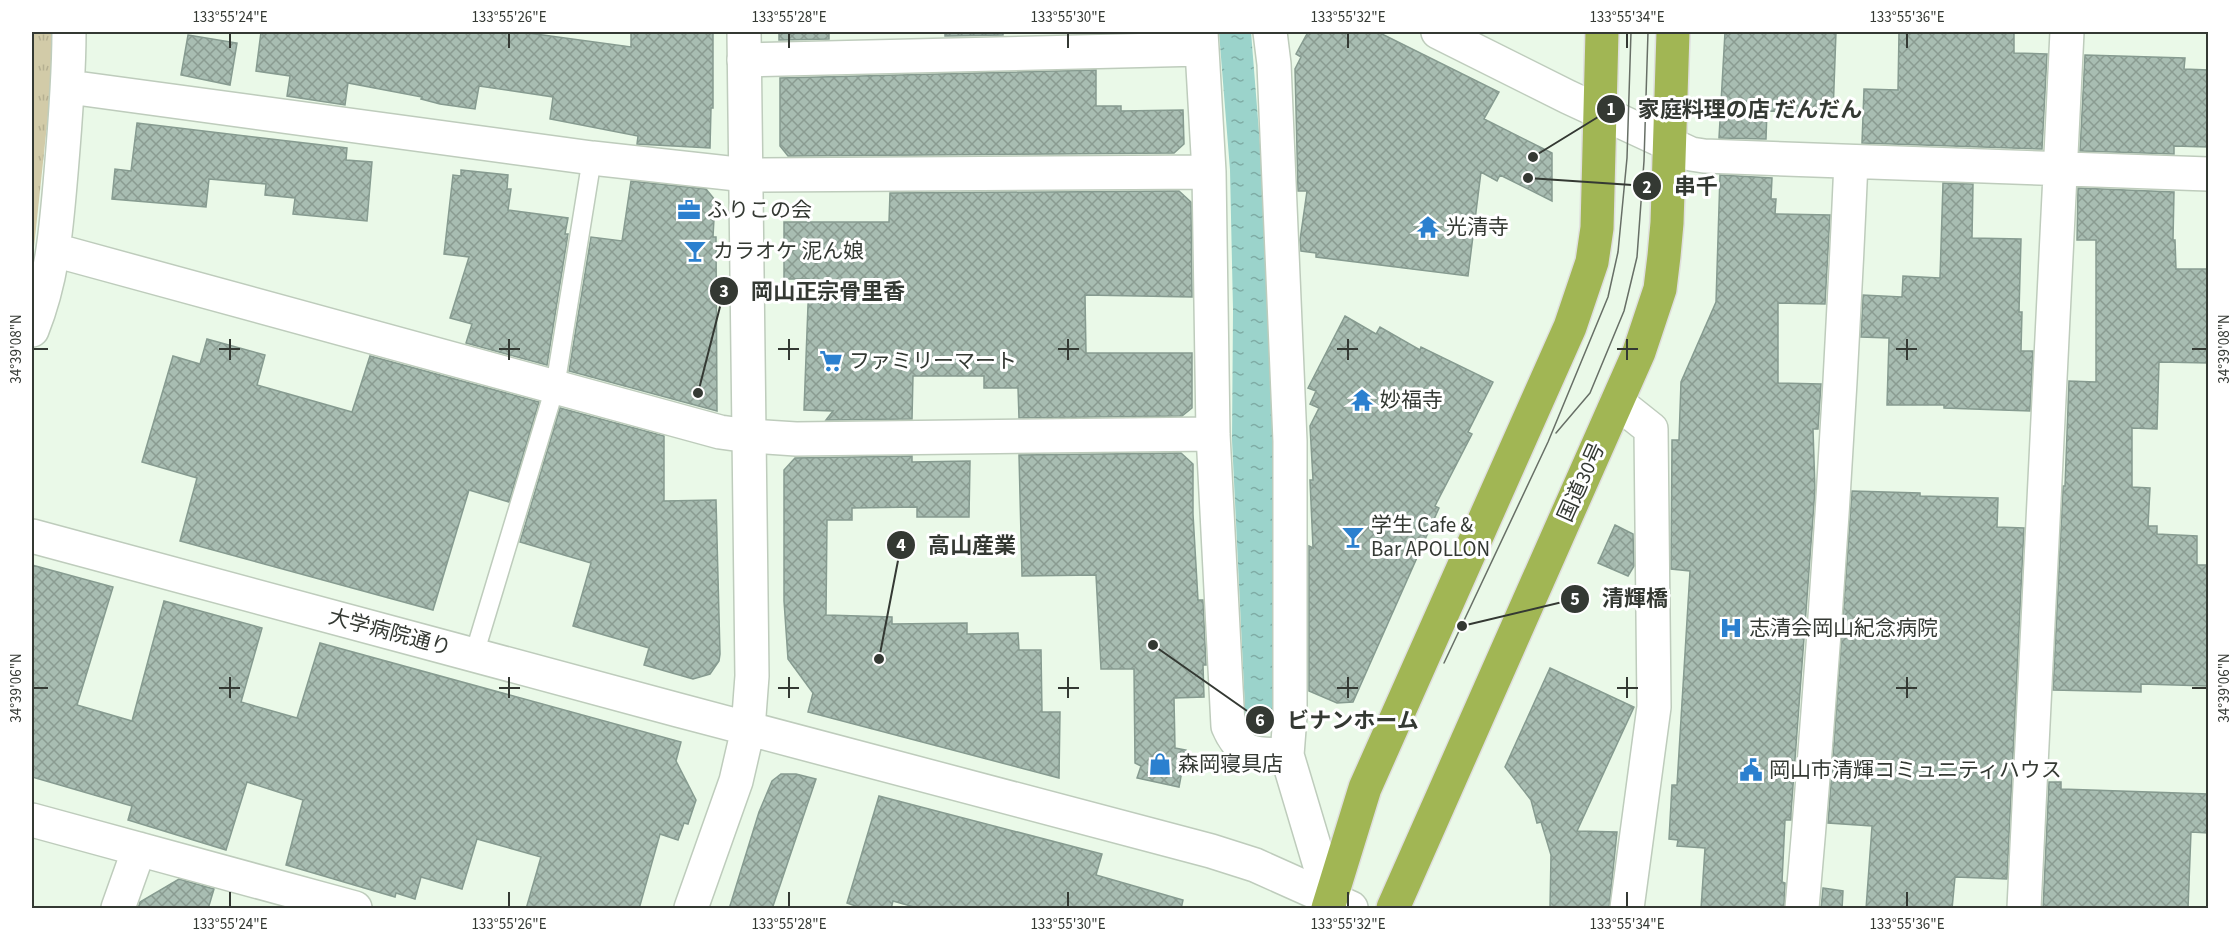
<svg xmlns="http://www.w3.org/2000/svg" width="2240" height="940" font-family="'Source Sans 3','Noto Sans JP',sans-serif">
<style>
.grass{fill:url(#grass-tufts)}
.water{fill:url(#water-ripples)}
.building{fill:url(#building-cross-hatch);stroke:#869b90;stroke-width:1.5}
.lines{fill:none;stroke-linecap:round;stroke-linejoin:round}
.lane-casing{stroke:#beccbc;stroke-width:21}
.street-casing{stroke:#beccbc;stroke-width:36}
.secondary-casing{stroke:#beccbc;stroke-width:36}
.highway-casing{stroke:#dfdfde;stroke-width:36}
.lane{stroke:#fff;stroke-width:18}
.street{stroke:#fff;stroke-width:33}
.secondary{stroke:#fff;stroke-width:33}
.highway{stroke:#a1b654;stroke-width:33}
.tram{stroke:#676f66;stroke-width:1.5}
.ticks{fill:none;stroke:#343933;stroke-width:2}
.labels{text-anchor:middle;stroke-width:6;stroke-linejoin:round;paint-order:stroke}
.poi-label{font-size:21px;fill:#343933;stroke:#fff;text-anchor:start}
.street-label{font-size:21px;fill:#343933;stroke:#fff}
.leader{fill:none;stroke:#343933;stroke-width:2}
.callout-dot{fill:#343933;stroke:#fff;stroke-width:2}
.mark-label{font-size:18px;text-anchor:middle;font-weight:bold;fill:#fff}
.callout-label{font-size:22px;text-anchor:middle;font-weight:bold;fill:#343933;stroke:#fff;stroke-width:6;stroke-linejoin:round;paint-order:stroke}
.neatline{fill:none;stroke:#343933;stroke-width:2}
.ticks-label{font-size:15px;text-anchor:middle;fill:#343933}
</style>
<defs>
<pattern id="grass-tufts" width="24" height="20" patternUnits="userSpaceOnUse" patternTransform="scale(1.5)"><rect width="24" height="20" fill="#d2cba8"/><path d="M3 7l-1-3M5 7V3M7 7l1-3M15 17l-1-3M17 17v-4M19 17l1-3" fill="none" stroke="#b5af91"/></pattern>
<pattern id="water-ripples" width="26" height="14" patternUnits="userSpaceOnUse" patternTransform="scale(1.5)"><rect width="26" height="14" fill="#9bd3cb"/><path d="M2 4q2-2 4 0t4 0M15 11q2-2 4 0t4 0" fill="none" stroke="#7faca5"/></pattern>
<pattern id="building-cross-hatch" width="8" height="8" patternUnits="userSpaceOnUse" patternTransform="scale(1.5)"><rect width="8" height="8" fill="#a8bdb2"/><path d="M0 0l8 8M0 8l8-8" fill="none" stroke="#8a9b91"/></pattern>
</defs>
<rect width="100%" height="100%" fill="#eaf9e8"/>
<!-- grass -->
<path class="grass" d="M32,32H52L51,87L32,266Z"/>
<!-- water -->
<path class="water" d="M1219,32H1251L1265,207L1276,440L1275,717L1246,730L1232,440L1233,310L1230,170Z"/>
<!-- building -->
<path class="building" d="M261,32H521L631,47V32H713V108H711L710,148L637,144L638,136L550,119L553,97L479,86L475,109L440,104L421,99L422,97L348,83L345,105L287,96L290,76L256,71Z
M779,32H829V39L779,40Z
M945,32H1003V35L945,36Z
M1308,32H1378L1499,92L1484,119L1552,153V201L1500,175L1497,181L1481,172L1468,276L1316,257V253L1301,251L1300,240L1307,191H1298L1295,69L1301,57L1296,54Z
M1725,32H1836L1833,114L1767,111L1766,139L1719,138Z
M1899,32H2014V53L2047,54L2042,149L1862,143L1864,89L1898,90Z
M188,35L237,43L230,85L181,75Z
M2085,55L2185,58L2184,69L2208,70V147L2174,146V154L2080,151Z
M1096,70V106H1121V111L1183,110L1184,144L1174,153L788,156L780,146V78Z
M137,123L347,148L346,160L372,162L367,221L293,214L295,198L265,195L266,184L209,179L206,207L112,199L115,169L131,171Z
M461,170L508,175L507,189H511L508,210L568,218L565,234H568L547,365L466,343L472,324L450,318L469,257L444,254L453,175L461,176Z
M1720,175L1772,178L1771,199H1776L1775,214L1830,215L1825,304L1778,303V383L1821,384L1818,429H1813L1815,490L1791,813V820H1785L1782,882L1785,883L1784,909H1701L1705,848L1677,846L1678,840L1669,839L1672,785H1677L1690,571L1671,569L1672,440H1679L1681,382L1716,302Z
M631,181L706,189L715,200L713,237H716L717,411L569,371L591,237L622,241Z
M1943,183L1973,184L1972,238L2021,239L2019,312H2022L2021,351H2033L2030,411L1944,408V405H1887L1889,338L1861,337L1863,295L1902,297L1903,276L1940,278Z
M2078,188L2174,192L2173,240H2175L2176,269H2208V363L2159,362L2157,429L2132,428V487L2150,488L2148,526H2157V534L2197,536V565H2208V686L2141,684V692L2053,690L2063,486H2065L2069,381L2096,382V240H2077Z
M1179,191L1191,202L1192,297L1085,295L1086,353H1192V408L1182,416L1019,418L1018,388H984V376H913L912,419L826,420L833,411L804,410L809,279H784V222H889L890,193Z
M1345,316L1376,334L1380,327L1420,350L1421,347L1493,382L1468,432L1472,434L1435,506L1439,508L1353,702L1337,703L1309,691V546L1313,548L1310,480H1313L1310,426L1319,408L1310,404L1316,391L1308,388Z
M207,339L265,355L257,385L352,412L370,356L539,402L509,502L469,490L433,610L180,541L197,478L142,462L173,356L200,364Z
M560,408L664,436V501L716,500L720,654L719,661L710,674L693,679L644,665L649,648L573,626L591,563L520,542Z
M1181,453L1193,464V514L1198,600H1203L1206,665H1203L1204,697L1174,698L1175,748L1186,750L1179,787L1137,778L1141,766L1135,763L1134,669H1101L1096,575L1022,576L1019,455Z
M912,456V462L970,461L969,517H917V507L852,508V520H827L826,615L892,617V624L967,623V634L1018,633L1019,650H1041L1042,712H1060L1059,778L808,712L813,693L788,659L784,601V470L795,458Z
M1852,491L1920,493V496L1998,498L1997,527L2024,528L2007,879L1955,877L1952,909H1866L1872,826L1828,823Z
M1615,525L1633,534L1634,566L1628,576L1598,563Z
M32,565L113,587L77,705L132,721L164,601L262,628L241,702L297,718L320,643L681,742L676,761L696,800L688,824L684,823L678,840L660,834L639,909H526L541,857L477,839L462,889L421,877L415,899L396,893L395,897L286,865L303,800L247,782L226,850L128,820L132,806L32,777Z
M1550,668L1634,707L1577,831L1617,832L1609,909H1550L1551,855L1541,822L1537,823L1531,800L1505,767Z
M781,774H796L816,779L772,909H729L759,812L772,781Z
M2049,782H2061V789L2208,794V833L2191,832L2188,909H2043Z
M879,796L1102,854L1096,875L1183,900L1181,909H921L893,901L891,909H864L847,903Z
M179,879L214,889L208,909H138L140,902Z
M1823,888L1843,891L1842,909H1821Z"/>
<g class="lines">
<!-- lane casing -->
<g class="lane-casing">
<path id="lane" d="M474,655L555,387L592,158"/>
</g>
<!-- street casing -->
<g class="street-casing">
<path id="street" d="M1201,32L1209,172L1213,434L1228,726C1241,757 1256,754 1287,755L1330,899
M1270,32L1274,64L1290,441V716L1287,755
M1438,32L1568,97L1691,154L1704,156L2208,174
M744,60L1202,49
M69,87L592,158L746,175L1209,172
M54,250L720,432L749,436L796,439L1213,434
M32,330C53,277 56,230 61,173C65,126 69,79 69,32
M1617,402L1651,429L1654,707L1627,908
M32,820L355,908
M118,908L139,849
M1802,908C1824,660 1840,412 1851,162
M2024,908L2067,32"/>
</g>
<!-- secondary casing -->
<g class="secondary-casing">
<path id="secondary" d="M32,536L678,710L1211,851L1255,865L1351,908
M691,908L736,781L748,729L752,676L744,32"/>
</g>
<!-- highway casing -->
<g class="highway-casing">
<path id="highway" d="M1328,908L1365,788L1570,327L1592,262L1597,228L1602,32
M1393,908L1639,352L1660,289L1664,256L1667,223L1673,32"/>
</g>
<!-- lane -->
<use href="#lane" class="lane"/>
<!-- street -->
<use href="#street" class="street"/>
<!-- secondary -->
<use href="#secondary" class="secondary"/>
<!-- highway -->
<use href="#highway" class="highway"/>
<!-- tram -->
<path class="tram" d="M1556,433L1590,393L1624,311L1637,257L1644,161L1648,32
M1444,663L1548,442L1608,297L1618,252L1627,158L1631,32"/>
</g>
<!-- ticks -->
<path class="ticks" d="M230,33V48M509,33V48M789,33V48M1068,33V48M1348,33V48M1627,33V48M1907,33V48M230,339V360M509,339V360M789,339V360M1068,339V360M1348,339V360M1627,339V360M1907,339V360M33,349H48M219,349H240M499,349H520M778,349H799M1058,349H1079M1337,349H1358M1617,349H1638M1896,349H1917M2192,349H2207M230,677V698M509,677V698M789,677V698M1068,677V698M1348,677V698M1627,677V698M1907,677V698M33,688H48M219,688H240M499,688H520M778,688H799M1058,688H1079M1337,688H1358M1617,688H1638M1896,688H1917M2192,688H2207M230,892V907M509,892V907M789,892V907M1068,892V907M1348,892V907M1627,892V907M1907,892V907"/>
<!-- icons -->
<defs>
<g id="office-bare" transform="scale(1.8)"><path d="M-6-3h4V-5.5h4V-3h4V5H-6ZM-1-4.5V-3h2v-1.5ZM-6 0V1H6V0Z" fill="#2b80cf" stroke="#fff" stroke-width="2.5" paint-order="stroke"/></g>
<g id="temple-bare" transform="scale(1.8)"><path d="M0-6L5-2H3V0L6.5 2.5H4V6H1.5V3h-3V6H-4V2.5H-6.5L-3 0V-2H-5Z" fill="#2b80cf" stroke="#fff" stroke-width="2.5" paint-order="stroke"/></g>
<g id="bar-bare" transform="scale(1.8)"><path d="M-6-5H6L.8 .8V4.5H3.5V6h-7V4.5H-.8V.8Z" fill="#2b80cf" stroke="#fff" stroke-width="2.5" paint-order="stroke"/></g>
<g id="supermarket-bare" transform="scale(1.8)"><path d="M-6-5.5h2.5l.6 2H6L4.5 2H-2.5L-4.4-4H-6ZM-1.5 3.2a1.3 1.3 0 1 0 .1 0ZM3 3.2a1.3 1.3 0 1 0 .1 0Z" fill="#2b80cf" stroke="#fff" stroke-width="2.5" paint-order="stroke"/></g>
<g id="hospital-bare" transform="scale(1.8)"><path d="M-5-5h3v3.5h4V-5h3V5h-3V1.5h-4V5h-3Z" fill="#2b80cf" stroke="#fff" stroke-width="2.5" paint-order="stroke"/></g>
<g id="shop-bare" transform="scale(1.8)"><path d="M-5-2.5h2.3a2.7 3.5 0 0 1 5.4 0H5L5.5 6h-11ZM-1.5-2.5h3a1.5 2.3 0 0 0-3 0Z" fill="#2b80cf" stroke="#fff" stroke-width="2.5" paint-order="stroke"/></g>
<g id="civic-bare" transform="scale(1.8)"><path d="M-.6-6.5H3V-4.5H.6V-3L4-1V1h2V6H-6V1h2V-1L-.6-3ZM-1.2 2.5V6h2.4V2.5Z" fill="#2b80cf" stroke="#fff" stroke-width="2.5" paint-order="stroke"/></g>
</defs>
<g fill-rule="evenodd">
<use href="#office-bare" x="689" y="210"/>
<use href="#temple-bare" x="1428" y="227"/>
<use href="#bar-bare" x="695" y="251"/>
<use href="#supermarket-bare" x="831" y="361"/>
<use href="#temple-bare" x="1362" y="400"/>
<use href="#bar-bare" x="1353" y="537"/>
<use href="#hospital-bare" x="1731" y="628"/>
<use href="#shop-bare" x="1160" y="764"/>
<use href="#civic-bare" x="1751" y="770"/>
</g>
<g class="labels">
<!-- poi labels -->
<g class="poi-label">
<text x="707" y="217">ふりこの会</text>
<text x="1446" y="234">光清寺</text>
<text x="713" y="258">カラオケ 泥ん娘</text>
<text x="849" y="368">ファミリーマート</text>
<text x="1380" y="407">妙福寺</text>
<text x="1371" y="532">学生 Cafe &amp;<tspan x="1371" dy="24">Bar APOLLON</tspan></text>
<text x="1749" y="635">志清会岡山紀念病院</text>
<text x="1178" y="771">森岡寝具店</text>
<text x="1769" y="777">岡山市清輝コミュニティハウス</text>
</g>
<!-- street labels -->
<g class="street-label">
<text transform="translate(1581 482) rotate(-66)" y="7">国道30号</text>
<text transform="translate(390 632) rotate(15)" y="7">大学病院通り</text>
</g>
</g>
<!-- callouts -->
<path class="leader" d="M1533 157L1611 109M1528 178L1647 186M698 393L724 291M879 659L901 545M1462 626L1575 599M1153 645L1260 720"/>
<g class="callout-dot">
<circle cx="1533" cy="157" r="6"/>
<circle cx="1528" cy="178" r="6"/>
<circle cx="698" cy="393" r="6"/>
<circle cx="879" cy="659" r="6"/>
<circle cx="1462" cy="626" r="6"/>
<circle cx="1153" cy="645" r="6"/>
<circle cx="1611" cy="109" r="15"/>
<circle cx="1647" cy="186" r="15"/>
<circle cx="724" cy="291" r="15"/>
<circle cx="901" cy="545" r="15"/>
<circle cx="1575" cy="599" r="15"/>
<circle cx="1260" cy="720" r="15"/>
</g>
<g class="mark-label">
<text x="1611" y="115">1</text>
<text x="1647" y="193">2</text>
<text x="724" y="297">3</text>
<text x="901" y="551">4</text>
<text x="1575" y="605">5</text>
<text x="1260" y="726">6</text>
</g>
<g class="callout-label">
<text x="1750" y="117">家庭料理の店 だんだん</text>
<text x="1696" y="194">串千</text>
<text x="828" y="299">岡山正宗骨里香</text>
<text x="972" y="553">高山産業</text>
<text x="1635" y="606">清輝橋</text>
<text x="1353" y="728">ビナンホーム</text>
</g>
<!-- border -->
<rect width="2240" height="940" fill="none" stroke="#ffffff" stroke-width="66"/>
<rect x="33" y="33" width="2174" height="874" class="neatline"/>
<g class="ticks-label">
<text x="230" y="22">133°55'24"E</text>
<text x="509" y="22">133°55'26"E</text>
<text x="789" y="22">133°55'28"E</text>
<text x="1068" y="22">133°55'30"E</text>
<text x="1348" y="22">133°55'32"E</text>
<text x="1627" y="22">133°55'34"E</text>
<text x="1907" y="22">133°55'36"E</text>
<text transform="translate(16 349) rotate(-90)" y="5">34°39'08"N</text>
<text transform="translate(2224 349) rotate(-90)" y="5">34°39'08"N</text>
<text transform="translate(16 688) rotate(-90)" y="5">34°39'06"N</text>
<text transform="translate(2224 688) rotate(-90)" y="5">34°39'06"N</text>
<text x="230" y="929">133°55'24"E</text>
<text x="509" y="929">133°55'26"E</text>
<text x="789" y="929">133°55'28"E</text>
<text x="1068" y="929">133°55'30"E</text>
<text x="1348" y="929">133°55'32"E</text>
<text x="1627" y="929">133°55'34"E</text>
<text x="1907" y="929">133°55'36"E</text>
</g>
</svg>
